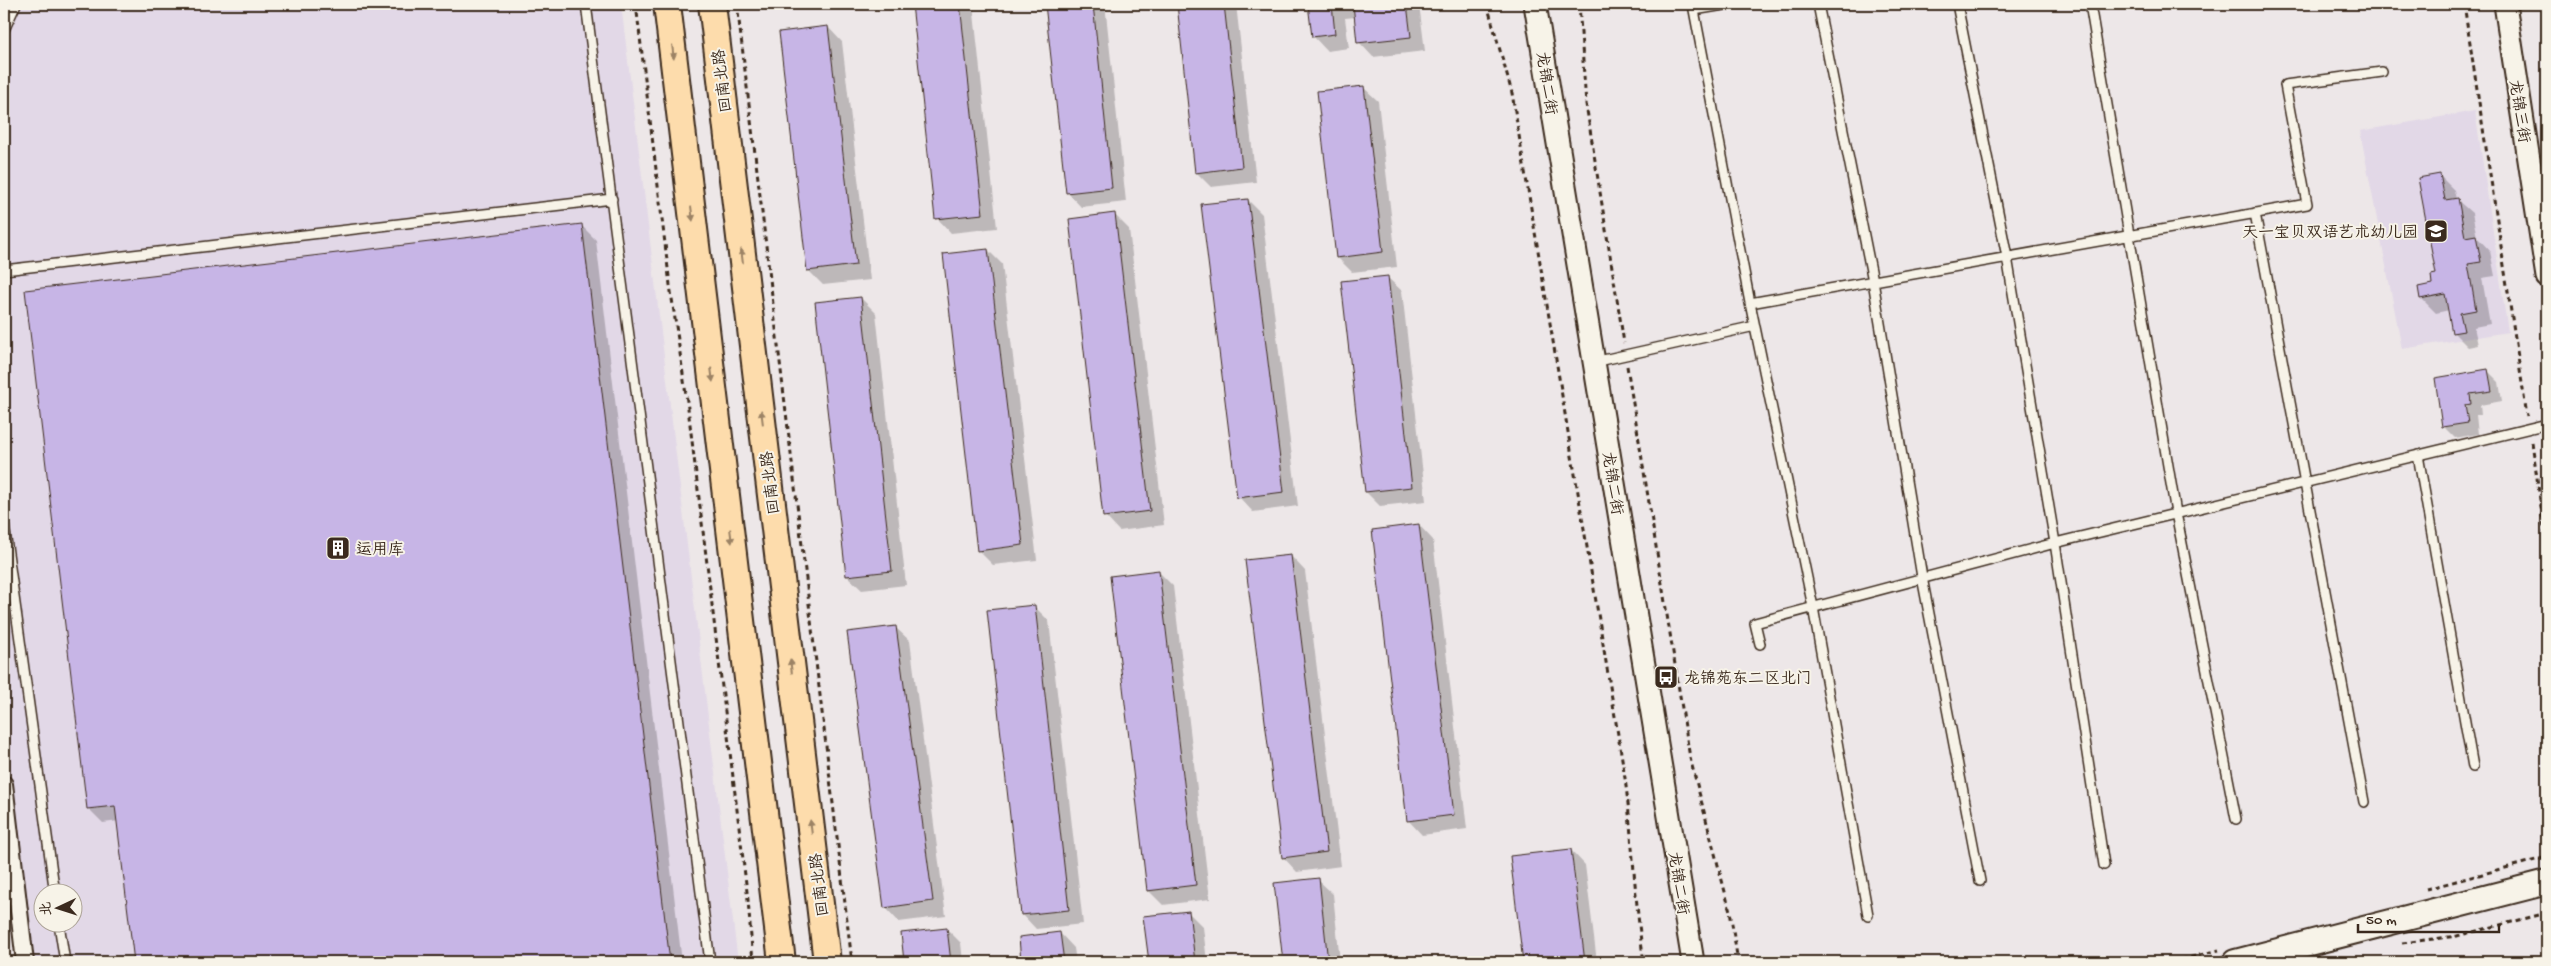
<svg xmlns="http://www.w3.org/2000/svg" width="2551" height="966" font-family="'Gochi Hand','LXGW WenKai TC',sans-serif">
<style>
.built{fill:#e2d8e7;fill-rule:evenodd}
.shadow{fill:#0003}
.building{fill:#c7b5e6;stroke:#3b2a1e}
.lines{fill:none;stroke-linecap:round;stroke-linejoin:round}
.service-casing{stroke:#3b2a1e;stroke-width:12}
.minor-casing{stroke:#3b2a1e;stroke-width:20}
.tertiary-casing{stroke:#3b2a1e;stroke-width:25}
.secondary-casing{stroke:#3b2a1e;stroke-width:28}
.primary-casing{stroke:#3b2a1e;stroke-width:30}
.path{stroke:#3b2a1e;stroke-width:3;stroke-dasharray:5 4;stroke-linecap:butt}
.service{stroke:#f7f3e8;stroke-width:9}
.minor{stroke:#f7f3e8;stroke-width:16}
.tertiary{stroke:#f7f3e8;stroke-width:21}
.secondary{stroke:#f7f3e8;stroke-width:24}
.primary{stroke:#fddcac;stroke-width:26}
.oneway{fill:#9c8365}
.labels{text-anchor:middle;stroke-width:4;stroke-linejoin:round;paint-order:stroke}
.street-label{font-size:16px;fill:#3b2a1e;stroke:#f7f3e8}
.poi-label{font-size:16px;fill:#3b2a1e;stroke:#f7f3e8;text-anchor:start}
</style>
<rect width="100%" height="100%" fill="#ede7e8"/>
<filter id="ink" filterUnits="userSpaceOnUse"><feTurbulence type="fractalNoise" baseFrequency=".02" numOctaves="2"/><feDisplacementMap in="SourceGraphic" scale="10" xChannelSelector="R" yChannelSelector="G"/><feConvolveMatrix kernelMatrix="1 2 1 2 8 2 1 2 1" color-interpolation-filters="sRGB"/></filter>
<g filter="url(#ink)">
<!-- built -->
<path class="built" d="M4,4H621L738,962H32L4,733ZM42,894H72V924H42Z
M2475,111L2508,332L2402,349L2360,131Z"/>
<!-- shadow -->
<path class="shadow" d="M913,4H973L997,228L951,233L937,218Z
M1047,4H1105L1126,202L1081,207L1067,192Z
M1178,4H1236L1256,182L1211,187L1196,172Z
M1309,4H1419L1425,51L1373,57L1359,42L1356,17L1345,18L1349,48L1327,51L1313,36Z
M828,27L842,42L870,280L823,285L808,270Z
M1363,87L1378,101L1397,267L1352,272L1337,257Z
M2440,176L2454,190L2456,199L2472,213L2477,237L2490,251L2495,276L2482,278L2490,324L2474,327L2478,345L2468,347L2453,332L2449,310L2436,313L2421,298L2434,285L2438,275Z
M1248,200L1262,214L1298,506L1253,512L1239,497Z
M1115,215L1129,229L1164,525L1119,531L1105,516Z
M581,225L596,240L682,962H135L119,821L103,823L88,808Z
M988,250L1002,264L1037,560L993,565L979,551Z
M1387,277L1402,291L1426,501L1380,506L1366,492Z
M861,298L876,313L906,585L862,590L847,576Z
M2488,371L2499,382L2502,401L2480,405L2481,415H2476L2478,434L2455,438L2444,427Z
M1419,525L1433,540L1467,829L1422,835L1408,820Z
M1291,556L1305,571L1341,866L1297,872L1283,857Z
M1159,572L1173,586L1210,899L1163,905L1148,890Z
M1034,606L1049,621L1083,924L1036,929L1022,914Z
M895,627L910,641L946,916L899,922L885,907Z
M1571,850L1585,865L1597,962H1524L1512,857Z
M1318,880L1333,894L1340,962H1284L1275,884Z
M1188,912L1203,927L1207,962H1150L1145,917Z
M947,929L961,943L963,962H905L902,934Z
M1060,933L1074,948L1076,962H1023L1020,938Z"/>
<!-- building -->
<path class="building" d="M912,4H960L983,214L935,219Z
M1045,4H1093L1112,188L1066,193Z
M1177,4H1224L1242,167L1195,173Z
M1308,4H1332L1335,34L1312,37Z
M1353,4H1407L1411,37L1357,43Z
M828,26L856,265L807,271L779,32Z
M1364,86L1383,252L1336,258L1317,91Z
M2440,174L2445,200L2458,198L2465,237L2476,235L2481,262L2468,264L2476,310L2460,313L2464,331L2452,333L2445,294L2420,299L2418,287L2432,284L2431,275L2436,274L2418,178Z
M1248,199L1284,492L1237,498L1201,204Z
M1115,213L1150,511L1103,517L1069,219Z
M582,224L670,962H134L115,806L87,809L25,290Z
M988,249L1023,545L977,551L943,254Z
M1388,276L1412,487L1365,492L1341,281Z
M861,297L892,571L846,576L815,302Z
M2488,369L2492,391L2470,394L2471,404L2465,405L2468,423L2442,427L2435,378Z
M1419,524L1454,815L1407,821L1372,530Z
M1291,555L1327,852L1282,858L1245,560Z
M1159,570L1196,885L1147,891L1110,576Z
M1035,605L1069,910L1021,915L987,610Z
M896,626L933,901L884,908L847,632Z
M1571,849L1585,962H1523L1510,856Z
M1319,878L1328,962H1283L1274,883Z
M1189,911L1195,962H1149L1143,916Z
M947,928L951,962H904L901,933Z
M1060,932L1064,962H1021L1019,937Z"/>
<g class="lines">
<!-- service casing -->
<g class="service-casing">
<path id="service" d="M586,4L710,962
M1730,4L1694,10L1750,303L1813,607L1868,915
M1818,4L1873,281L1922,577L1980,881
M1957,4L2007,257L2055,543L2104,865
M2090,4L2176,513L2236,819
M4,30L16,4
M2255,213L2364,802
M4,270L612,199
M1750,303L2307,204L2285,85L2382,72
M1594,362L1755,326
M2418,455L2473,767
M4,524L55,894
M1760,644L1755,623L2055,543L2547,424
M59,924L65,962"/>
</g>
<!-- minor casing -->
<g class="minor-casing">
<path id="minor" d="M4,784L25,962"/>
</g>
<!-- tertiary casing -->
<g class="tertiary-casing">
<path id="tertiary" d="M1535,4L1693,962
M2505,4L2547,277"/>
</g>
<!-- secondary casing -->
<g class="secondary-casing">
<path id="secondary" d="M2235,962L2547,882"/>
</g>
<!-- primary casing -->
<g class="primary-casing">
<path id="primary" d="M667,4L782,962
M712,4L827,962"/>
</g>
<!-- path -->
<path class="path" d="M636,4L670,285L688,408L748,900L753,962
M737,4L852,962
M1487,4L1512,93L1624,771C1633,835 1634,899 1644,962
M1579,4L1586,104L1624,343
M2464,4L2527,416
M2546,4L2547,11
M1627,366L1690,758L1730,911L1738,962
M2532,442L2547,550
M2426,889L2547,857
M2402,943L2457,936L2547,913
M2173,962L2219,950"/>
<!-- service -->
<use href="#service" class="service"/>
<!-- minor -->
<use href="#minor" class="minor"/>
<!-- tertiary -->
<use href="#tertiary" class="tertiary"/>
<!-- secondary -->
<use href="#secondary" class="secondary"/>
<!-- primary -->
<use href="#primary" class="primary"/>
</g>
<!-- one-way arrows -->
<defs><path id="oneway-solid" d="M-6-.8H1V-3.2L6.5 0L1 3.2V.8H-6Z" transform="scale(1.25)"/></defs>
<g class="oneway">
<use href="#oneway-solid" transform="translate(673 52) rotate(83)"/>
<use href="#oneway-solid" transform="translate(692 214) rotate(83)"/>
<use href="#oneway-solid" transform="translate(742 256) rotate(-97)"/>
<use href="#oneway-solid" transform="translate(712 375) rotate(83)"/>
<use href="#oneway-solid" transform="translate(762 417) rotate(-97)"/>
<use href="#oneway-solid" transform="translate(731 536) rotate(83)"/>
<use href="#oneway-solid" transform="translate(791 666) rotate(-97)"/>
<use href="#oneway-solid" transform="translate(811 827) rotate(-97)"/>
</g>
</g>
<!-- icons -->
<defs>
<g id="school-square" transform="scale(1.25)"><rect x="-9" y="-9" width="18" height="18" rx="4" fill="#3b2a1e" stroke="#f7f3e8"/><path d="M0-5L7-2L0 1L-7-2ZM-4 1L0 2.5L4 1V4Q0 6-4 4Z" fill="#fff"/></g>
<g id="building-square" transform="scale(1.25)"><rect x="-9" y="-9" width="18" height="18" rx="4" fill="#3b2a1e" stroke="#f7f3e8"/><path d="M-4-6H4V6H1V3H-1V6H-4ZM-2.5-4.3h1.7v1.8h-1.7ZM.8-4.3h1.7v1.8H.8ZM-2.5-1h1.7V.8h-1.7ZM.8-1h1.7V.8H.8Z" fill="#fff"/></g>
<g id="bus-square" transform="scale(1.25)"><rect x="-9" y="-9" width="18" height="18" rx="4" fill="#3b2a1e" stroke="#f7f3e8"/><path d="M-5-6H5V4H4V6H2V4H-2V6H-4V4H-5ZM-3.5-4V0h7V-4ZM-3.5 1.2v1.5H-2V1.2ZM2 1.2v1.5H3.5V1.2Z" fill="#fff"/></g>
</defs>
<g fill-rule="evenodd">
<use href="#school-square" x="2436" y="231"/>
<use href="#building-square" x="338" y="548"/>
<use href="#bus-square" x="1666" y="677"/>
</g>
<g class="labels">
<!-- street labels -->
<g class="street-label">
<text transform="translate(721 81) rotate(-97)" y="6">回南北路</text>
<text transform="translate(1548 83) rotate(81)" y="6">龙锦二街</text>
<text transform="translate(2521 111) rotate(81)" y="6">龙锦三街</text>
<text transform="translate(769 483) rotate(-97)" y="6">回南北路</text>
<text transform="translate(1614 483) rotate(81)" y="6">龙锦二街</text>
<text transform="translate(1680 883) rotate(81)" y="6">龙锦二街</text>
<text transform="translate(818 885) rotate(-97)" y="6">回南北路</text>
</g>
<!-- poi labels -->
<g class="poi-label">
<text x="2418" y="237" text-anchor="end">天一宝贝双语艺术幼儿园</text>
<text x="356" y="554">运用库</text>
<text x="1684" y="683">龙锦苑东二区北门</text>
</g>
</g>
<!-- margin -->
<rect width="2551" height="966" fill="none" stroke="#f7f3e8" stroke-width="20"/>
<rect x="10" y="10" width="2531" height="946" fill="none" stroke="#3b2a1e" stroke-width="2" filter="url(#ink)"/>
<!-- north arrow -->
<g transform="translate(58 908) rotate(266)"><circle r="24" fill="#f7f3e8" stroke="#aca397"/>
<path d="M0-4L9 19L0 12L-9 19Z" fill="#3b2a1e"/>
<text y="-8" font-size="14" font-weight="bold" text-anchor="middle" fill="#3b2a1e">北</text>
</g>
<!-- scale -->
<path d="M2358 924v8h141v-8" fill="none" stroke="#3b2a1e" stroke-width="2.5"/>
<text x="2366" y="924" font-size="15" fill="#3b2a1e" stroke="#f7f3e8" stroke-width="4" paint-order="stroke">50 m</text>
</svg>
